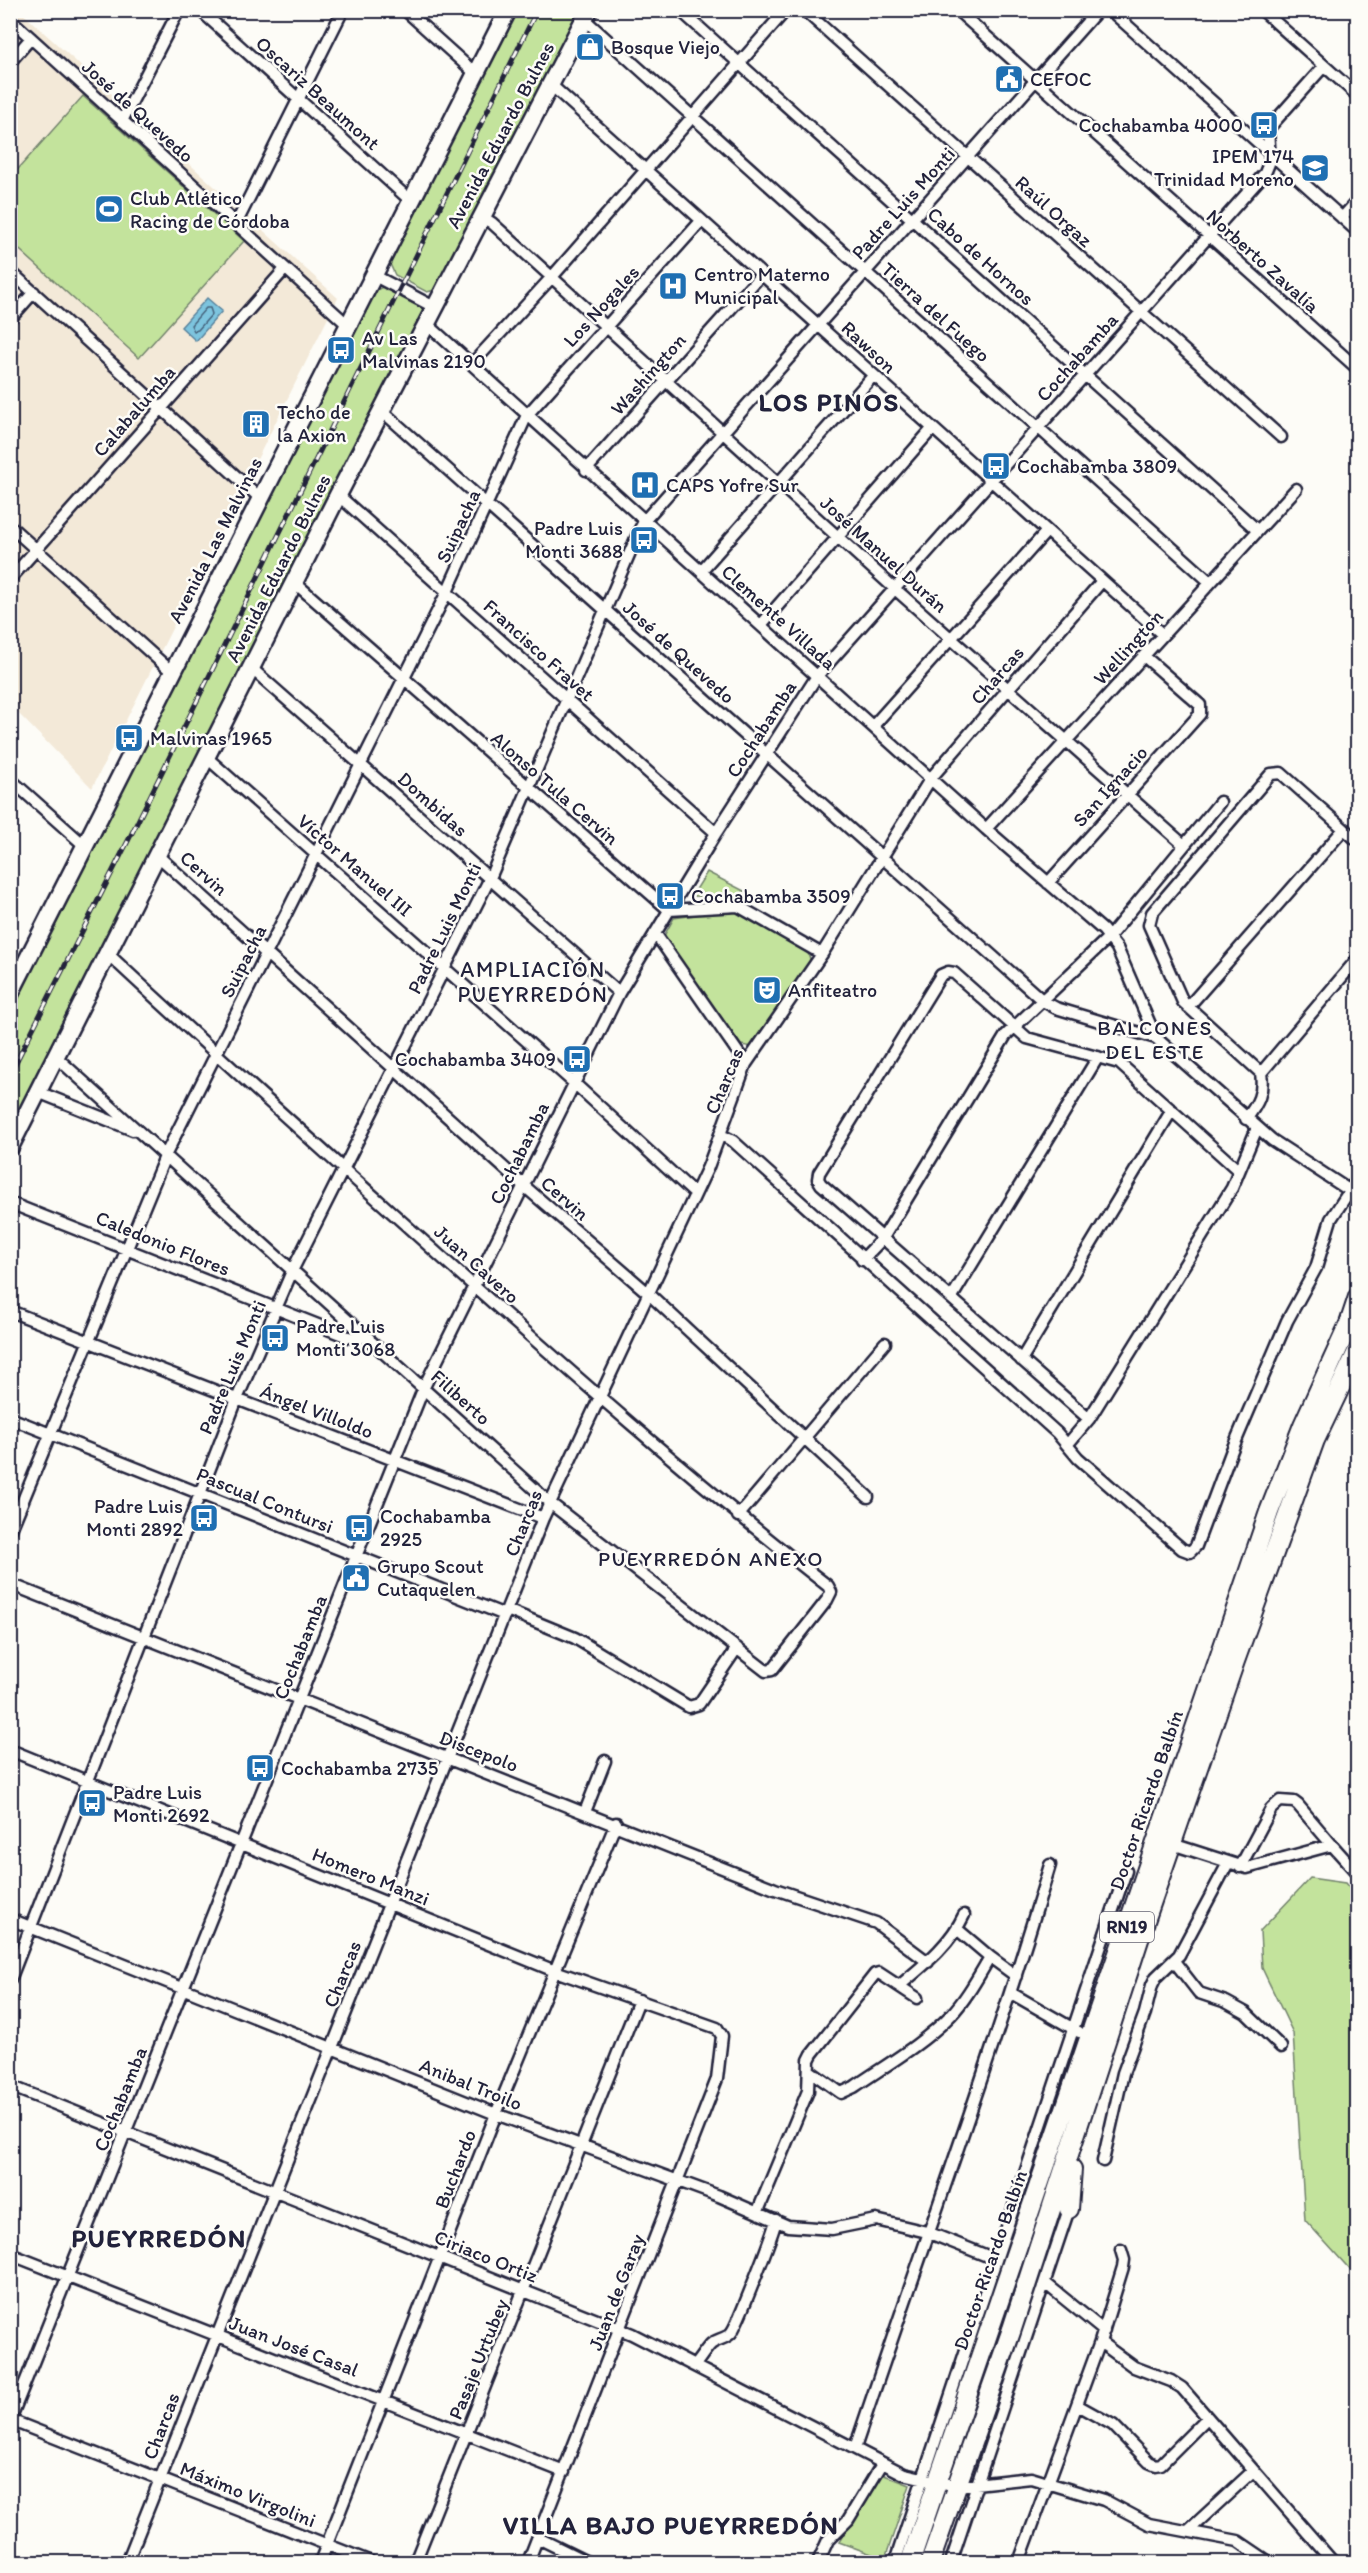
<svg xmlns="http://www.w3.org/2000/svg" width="1368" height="2573" font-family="Itim,sans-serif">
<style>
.built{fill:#f3e9d8}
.green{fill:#c3e39c;stroke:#72826c;stroke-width:1.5}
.water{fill:#7dc4de;stroke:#59839d;stroke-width:1.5}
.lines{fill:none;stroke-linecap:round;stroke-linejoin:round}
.shore{stroke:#46637c;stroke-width:1.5}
.street-casing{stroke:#22223b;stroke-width:15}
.secondary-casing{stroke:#22223b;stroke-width:21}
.primary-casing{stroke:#22223b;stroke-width:22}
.street{stroke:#fdfcf7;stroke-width:10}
.secondary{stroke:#fdfcf7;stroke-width:16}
.primary{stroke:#fdfcf7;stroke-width:18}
.rail-casing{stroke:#22223b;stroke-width:5}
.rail{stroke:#fdfcf7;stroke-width:3;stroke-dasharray:9;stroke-linecap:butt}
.labels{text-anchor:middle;stroke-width:5;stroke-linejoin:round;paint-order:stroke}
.shield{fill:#fdfcf7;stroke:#646373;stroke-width:1.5}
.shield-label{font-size:18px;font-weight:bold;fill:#22223b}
.poi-label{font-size:20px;fill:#22223b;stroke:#fdfcf7;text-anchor:start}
.street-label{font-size:20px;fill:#22223b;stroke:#fdfcf7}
.neighbourhood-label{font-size:21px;letter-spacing:1.5px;fill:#22223b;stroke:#fdfcf7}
.quarter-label{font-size:22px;letter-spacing:1.5px;fill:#22223b;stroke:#fdfcf7}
.district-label{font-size:26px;font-weight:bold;letter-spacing:1.5px;fill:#22223b;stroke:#fdfcf7}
</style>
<rect width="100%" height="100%" fill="#fdfcf7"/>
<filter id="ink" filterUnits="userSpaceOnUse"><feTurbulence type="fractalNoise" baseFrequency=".0167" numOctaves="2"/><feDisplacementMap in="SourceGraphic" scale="12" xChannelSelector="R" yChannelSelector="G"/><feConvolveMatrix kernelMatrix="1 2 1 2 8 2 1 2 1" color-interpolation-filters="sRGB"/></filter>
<g filter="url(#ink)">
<!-- built -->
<path class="built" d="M10,11H20L338,298L92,788L11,706Z"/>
<!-- green -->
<path class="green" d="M517,11H580L439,289L427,292L395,275L390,264Z
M83,96L244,241L139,358L11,242V177Z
M385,286L423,305V320L11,1137V1012L376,290Z
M707,872L744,891L739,897L692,896Z
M730,910L740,914L808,953L811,962L753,1047L741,1045L664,936L674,918Z
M1310,1878L1345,1883L1357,1897V2283L1354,2274L1305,2220L1293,2033L1262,1968L1260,1931Z
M879,2473L910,2485L885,2559L839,2542Z"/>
<!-- water -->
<path class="water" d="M207,298L222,311L196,341L181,327Z"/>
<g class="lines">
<!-- shore -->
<path class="shore" d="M206,308H210L212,314L198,330L194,331L191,325Z"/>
<!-- street casing -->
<g class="street-casing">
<path id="street" d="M200,10L412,202
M405,10L475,73
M680,10L1257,530
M804,10L1281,437
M957,10L1358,369
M1110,10L1358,232
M1262,10L1358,96
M10,19L349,326
M584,19L1210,582
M10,62L31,38
M551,85L1163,635
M122,121L179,10
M481,216L492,223L894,588L1184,845
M1342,218L1358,200
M236,224L343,10
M10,271L260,498
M375,276L434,307
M10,319L34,292
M426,323L986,829L1103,930L1117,948L1156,1038L1272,1140L1358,1196
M472,364L552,277L786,10
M381,410L1043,1001L1056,1008L1156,1038
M586,470L761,275
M338,495L716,833
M10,526L172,672
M701,571L873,376
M10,579L285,269
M294,582L669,910L738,906L822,954
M761,625L932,429
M250,667L619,993
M873,726L1047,531
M205,756L574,1083L694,1193
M10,779L85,846
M986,829L1296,489
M157,855L523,1185L648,1293L868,1497
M1048,883L1200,714V705L1144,656
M655,933L746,1064
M1188,1007L1344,829L1358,841
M55,1056L550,1503L766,1671L772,1670L827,1600L831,1592L828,1586C693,1481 566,1368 439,1255C328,1155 216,1055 107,953
M1261,1073L1183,1002L1149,925L1152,913L1271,774L1281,773L1344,829
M38,1092L133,1130
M1246,1119C1258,1104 1264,1092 1261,1073L1358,958
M721,1135L733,1141L1057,1433L1078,1458L1182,1549L1190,1552L1196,1546L1232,1450L1287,1321L1316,1268L1331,1219L1358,1178
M10,1203L348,1337L369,1338
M862,1260L883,1238L1006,1035L1109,937L1220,802
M952,1297L1098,1057
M10,1311L543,1518
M1021,1360L1172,1110
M10,1418L505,1615
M1089,1419L821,1184L818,1179L819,1173L941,975L948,972L954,973L1027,1038L1119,1063L1239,1171
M1067,1445L1089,1419L1232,1188L1257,1128
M738,1516L885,1343
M10,1532L166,1154L447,592L527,415L701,221
M10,1584L775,1889L876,1923L928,1962
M507,1610L575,1638L689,1707L699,1704L737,1648
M10,1750L555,1971L717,2028L722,2036L717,2079L528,2562
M585,1812L605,1761
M1172,1844L1247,1868L1332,1845L1358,1874
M1240,1867L1271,1809L1280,1801L1294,1802L1298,1805L1332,1845
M10,1919L496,2114L719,2196L788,2226L832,2229L876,2220L927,2232L995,2259
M957,1929L990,1957L1016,1976
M1174,1961L1199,1993L1226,2002L1246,2013L1281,2047
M10,1980L237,1399L293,1269L490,878L640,529L645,520L1098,10
M899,1986C924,1965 950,1945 964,1915
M1011,1993L1079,2032
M810,2071L841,2093L854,2087C886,2065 923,2044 951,2015C967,1998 978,1977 990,1957
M10,2086L632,2334L904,2474L957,2486L1031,2478L1104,2500L1149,2524L1238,2541L1269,2562
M1103,2161L1123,2073L1145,2013L1152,1985L1156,1977L1179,1955L1228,1863
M758,2211L808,2091L809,2060L812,2054L875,1974L879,1973L917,1998
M10,2254L564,2472
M1045,2283L1104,2331
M1100,2342L1134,2367L1171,2381L1182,2388L1333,2562
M694,2366C700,2359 705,2350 711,2344C717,2339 726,2339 731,2333C737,2327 774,2231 776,2220
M1077,2405L1113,2425L1149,2462L1156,2465L1161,2464L1207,2418
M10,2420L424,1387L619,993L716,833L817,676L1265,173L1270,161L1268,129L1324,66
M10,2420L371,2562
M855,2448C920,2254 991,2062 1050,1865
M1188,2531L1253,2471
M538,2538L587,2562
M127,2562L543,1518L708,1167L746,1064L822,954L931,778L1102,581
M320,2562L496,2114L616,1823
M415,2562L639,2000
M818,2562L828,2540L848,2520L882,2464
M895,2562L1126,1871
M951,2562L1069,2209
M1019,2562L1100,2342L1123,2267L1124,2260L1121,2250"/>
</g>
<!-- secondary casing -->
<g class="secondary-casing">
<path id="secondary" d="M10,994L508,10
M10,1147L338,495L589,10"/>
</g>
<!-- primary casing -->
<g class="primary-casing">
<path id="primary" d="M1069,2209L1072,2169
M910,2562L1269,1512L1303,1425L1349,1324L1358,1297
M930,2562L1012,2329L1146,1918L1235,1661L1315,1440L1358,1350"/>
</g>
<!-- street -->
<use href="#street" class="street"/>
<!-- secondary -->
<use href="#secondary" class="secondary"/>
<!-- primary -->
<use href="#primary" class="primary"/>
<!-- rail casing -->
<g class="rail-casing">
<path id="rail" d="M10,1074L130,837L537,10"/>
</g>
<!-- rail -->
<use href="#rail" class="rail"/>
</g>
</g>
<!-- icons -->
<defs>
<g id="shop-square" transform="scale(1.5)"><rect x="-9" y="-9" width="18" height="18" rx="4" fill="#1f6fb2" stroke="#fdfcf7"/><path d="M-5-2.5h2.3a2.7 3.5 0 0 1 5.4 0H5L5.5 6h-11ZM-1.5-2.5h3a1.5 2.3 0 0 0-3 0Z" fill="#fff"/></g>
<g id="civic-square" transform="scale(1.5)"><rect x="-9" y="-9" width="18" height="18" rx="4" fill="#1f6fb2" stroke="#fdfcf7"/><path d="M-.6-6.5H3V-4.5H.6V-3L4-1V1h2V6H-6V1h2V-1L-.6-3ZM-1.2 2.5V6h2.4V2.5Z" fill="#fff"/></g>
<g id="bus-square" transform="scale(1.5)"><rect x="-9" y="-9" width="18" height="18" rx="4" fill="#1f6fb2" stroke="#fdfcf7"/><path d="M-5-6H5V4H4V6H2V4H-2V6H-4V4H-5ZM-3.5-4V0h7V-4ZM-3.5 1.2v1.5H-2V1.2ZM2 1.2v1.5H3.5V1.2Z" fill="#fff"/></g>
<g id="school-square" transform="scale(1.5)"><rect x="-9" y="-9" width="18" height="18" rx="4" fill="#1f6fb2" stroke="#fdfcf7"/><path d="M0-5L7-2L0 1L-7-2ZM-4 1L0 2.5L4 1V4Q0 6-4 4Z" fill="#fff"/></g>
<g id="stadium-square" transform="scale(1.5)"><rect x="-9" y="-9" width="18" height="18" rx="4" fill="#1f6fb2" stroke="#fdfcf7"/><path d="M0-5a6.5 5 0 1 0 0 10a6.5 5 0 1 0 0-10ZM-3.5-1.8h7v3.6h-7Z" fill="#fff"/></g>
<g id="hospital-square" transform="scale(1.5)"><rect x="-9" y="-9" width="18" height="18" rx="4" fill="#1f6fb2" stroke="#fdfcf7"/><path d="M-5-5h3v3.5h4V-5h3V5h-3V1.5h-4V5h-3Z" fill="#fff"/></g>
<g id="building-square" transform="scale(1.5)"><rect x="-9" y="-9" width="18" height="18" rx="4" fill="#1f6fb2" stroke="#fdfcf7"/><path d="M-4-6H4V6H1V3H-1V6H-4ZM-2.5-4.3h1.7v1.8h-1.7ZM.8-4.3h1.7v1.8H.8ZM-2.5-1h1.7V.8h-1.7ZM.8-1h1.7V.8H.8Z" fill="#fff"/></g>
<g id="theatre-square" transform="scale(1.5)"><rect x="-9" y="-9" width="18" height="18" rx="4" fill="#1f6fb2" stroke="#fdfcf7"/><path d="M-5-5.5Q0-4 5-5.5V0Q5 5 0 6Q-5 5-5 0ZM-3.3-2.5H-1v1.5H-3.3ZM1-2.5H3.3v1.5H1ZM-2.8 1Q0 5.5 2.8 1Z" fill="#fff"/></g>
</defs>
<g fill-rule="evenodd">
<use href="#shop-square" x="590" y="47"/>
<use href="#civic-square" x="1009" y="79"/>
<use href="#bus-square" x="1264" y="125"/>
<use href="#school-square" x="1315" y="168"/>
<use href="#stadium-square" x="109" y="209"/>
<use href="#hospital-square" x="673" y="286"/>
<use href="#bus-square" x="341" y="350"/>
<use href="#building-square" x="256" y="424"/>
<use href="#bus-square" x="996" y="466"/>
<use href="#hospital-square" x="645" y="485"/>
<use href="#bus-square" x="644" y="540"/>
<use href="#bus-square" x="129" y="738"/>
<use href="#bus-square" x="670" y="896"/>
<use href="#theatre-square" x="767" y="990"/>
<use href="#bus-square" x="577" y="1059"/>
<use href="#bus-square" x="275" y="1338"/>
<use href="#bus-square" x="204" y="1518"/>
<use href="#bus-square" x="359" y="1528"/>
<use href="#civic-square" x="356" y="1578"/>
<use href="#bus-square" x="260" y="1768"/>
<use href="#bus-square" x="92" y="1803"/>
</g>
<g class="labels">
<!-- shield labels -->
<rect class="shield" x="1100" y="1912" width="54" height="30" rx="4.5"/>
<g class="shield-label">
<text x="1127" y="1933">RN19</text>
</g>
<!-- poi labels -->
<g class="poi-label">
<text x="611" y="54">Bosque Viejo</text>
<text x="1030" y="86">CEFOC</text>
<text x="1243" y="132" text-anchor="end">Cochabamba 4000</text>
<text x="1294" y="163" text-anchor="end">IPEM 174<tspan x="1294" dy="23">Trinidad Moreno</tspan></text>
<text x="130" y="205">Club Atlético<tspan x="130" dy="23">Racing de Córdoba</tspan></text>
<text x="694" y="281">Centro Materno<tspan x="694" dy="23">Municipal</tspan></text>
<text x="362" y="345">Av Las<tspan x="362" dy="23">Malvinas 2190</tspan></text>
<text x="277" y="419">Techo de<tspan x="277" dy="23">la Axion</tspan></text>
<text x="1017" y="473">Cochabamba 3809</text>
<text x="666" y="492">CAPS Yofre Sur</text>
<text x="623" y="535" text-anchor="end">Padre Luis<tspan x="623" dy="23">Monti 3688</tspan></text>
<text x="150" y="745">Malvinas 1965</text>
<text x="691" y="903">Cochabamba 3509</text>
<text x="788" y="997">Anfiteatro</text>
<text x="556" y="1066" text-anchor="end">Cochabamba 3409</text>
<text x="296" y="1333">Padre Luis<tspan x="296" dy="23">Monti 3068</tspan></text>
<text x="183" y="1513" text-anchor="end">Padre Luis<tspan x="183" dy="23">Monti 2892</tspan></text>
<text x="380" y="1523">Cochabamba<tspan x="380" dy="23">2925</tspan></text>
<text x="377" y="1573">Grupo Scout<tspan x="377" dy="23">Cutaquelen</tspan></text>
<text x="281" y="1775">Cochabamba 2735</text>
<text x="113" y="1799">Padre Luis<tspan x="113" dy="23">Monti 2692</tspan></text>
</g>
<!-- street labels -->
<g class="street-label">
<text transform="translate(318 93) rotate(42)" y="7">Oscariz Beaumont</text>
<text transform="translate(138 111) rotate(42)" y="7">José de Quevedo</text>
<text transform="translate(500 135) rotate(-62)" y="7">Avenida Eduardo Bulnes</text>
<text transform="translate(903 203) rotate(-48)" y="7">Padre Luis Monti</text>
<text transform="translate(1054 211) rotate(42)" y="7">Raúl Orgaz</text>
<text transform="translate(981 256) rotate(42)" y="7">Cabo de Hornos</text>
<text transform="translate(1263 261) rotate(42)" y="7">Norberto Zavalía</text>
<text transform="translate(601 306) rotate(-48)" y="7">Los Nogales</text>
<text transform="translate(936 312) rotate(42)" y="7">Tierra del Fuego</text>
<text transform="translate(869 347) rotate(43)" y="7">Rawson</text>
<text transform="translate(1077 357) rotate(-48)" y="7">Cochabamba</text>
<text transform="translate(648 374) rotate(-48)" y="7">Washington</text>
<text transform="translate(134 411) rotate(-49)" y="7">Calabalumba</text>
<text transform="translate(458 526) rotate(-65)" y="7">Suipacha</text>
<text transform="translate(215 540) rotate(-63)" y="7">Avenida Las Malvinas</text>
<text transform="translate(884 554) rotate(42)" y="7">José Manuel Durán</text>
<text transform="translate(278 568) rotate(-63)" y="7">Avenida Eduardo Bulnes</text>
<text transform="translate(779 617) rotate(42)" y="7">Clemente Villada</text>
<text transform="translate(1128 647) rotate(-48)" y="7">Wellington</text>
<text transform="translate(539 650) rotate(42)" y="7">Francisco Fravet</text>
<text transform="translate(679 652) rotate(42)" y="7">José de Quevedo</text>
<text transform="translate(997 675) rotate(-49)" y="7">Charcas</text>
<text transform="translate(761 729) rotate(-57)" y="7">Cochabamba</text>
<text transform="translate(1110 786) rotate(-48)" y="7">San Ignacio</text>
<text transform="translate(555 788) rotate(41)" y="7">Alonso Tula Cervin</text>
<text transform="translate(433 804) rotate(42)" y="7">Dombidas</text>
<text transform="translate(355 865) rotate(41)" y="7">Víctor Manuel III</text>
<text transform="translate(204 873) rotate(42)" y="7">Cervin</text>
<text transform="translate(444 928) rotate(-64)" y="7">Padre Luis Monti</text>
<text transform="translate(243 961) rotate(-63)" y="7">Suipacha</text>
<text transform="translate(724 1081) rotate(-67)" y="7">Charcas</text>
<text transform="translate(519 1153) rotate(-64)" y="7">Cochabamba</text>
<text transform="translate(565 1198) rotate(41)" y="7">Cervin</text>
<text transform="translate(163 1243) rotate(22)" y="7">Caledonio Flores</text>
<text transform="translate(477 1264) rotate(42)" y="7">Juan Cavero</text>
<text transform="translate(232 1367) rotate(-67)" y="7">Padre Luis Monti</text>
<text transform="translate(461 1397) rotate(42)" y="7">Filiberto</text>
<text transform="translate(317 1411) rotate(21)" y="7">Ángel Villoldo</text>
<text transform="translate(265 1500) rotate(22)" y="7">Pascual Contursi</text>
<text transform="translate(523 1523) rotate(-68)" y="7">Charcas</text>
<text transform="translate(300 1647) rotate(-68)" y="7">Cochabamba</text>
<text transform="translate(479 1751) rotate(21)" y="7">Discepolo</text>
<text transform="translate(1146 1800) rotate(-71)" y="7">Doctor Ricardo Balbín</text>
<text transform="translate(371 1876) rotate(22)" y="7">Homero Manzi</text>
<text transform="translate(342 1974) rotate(-68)" y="7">Charcas</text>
<text transform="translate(471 2084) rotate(22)" y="7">Anibal Troilo</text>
<text transform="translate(120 2099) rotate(-68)" y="7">Cochabamba</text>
<text transform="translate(455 2169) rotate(-69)" y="7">Buchardo</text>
<text transform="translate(486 2256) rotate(22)" y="7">Ciriaco Ortiz</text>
<text transform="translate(990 2260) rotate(-71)" y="7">Doctor Ricardo Balbín</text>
<text transform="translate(616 2292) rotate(-69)" y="7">Juan de Garay</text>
<text transform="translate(294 2346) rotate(21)" y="7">Juan José Casal</text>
<text transform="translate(478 2359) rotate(-68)" y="7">Pasaje Urtubey</text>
<text transform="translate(161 2426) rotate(-69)" y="7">Charcas</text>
<text transform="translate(248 2494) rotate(22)" y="7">Máximo Virgolini</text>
</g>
<!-- neighbourhood labels -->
<g class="neighbourhood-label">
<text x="1155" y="1035">BALCONES<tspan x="1155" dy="24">DEL ESTE</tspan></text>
<text x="711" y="1566">PUEYRREDÓN ANEXO</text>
</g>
<!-- quarter labels -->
<g class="quarter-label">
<text x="533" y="977">AMPLIACIÓN<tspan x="533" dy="25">PUEYRREDÓN</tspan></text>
</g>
<!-- district labels -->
<g class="district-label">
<text x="829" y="411">LOS PINOS</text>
<text x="159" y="2247">PUEYRREDÓN</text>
<text x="671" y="2534">VILLA BAJO PUEYRREDÓN</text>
</g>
</g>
<!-- margin -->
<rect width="1368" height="2573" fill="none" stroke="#fdfcf7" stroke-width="36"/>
<rect x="18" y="18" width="1332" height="2537" fill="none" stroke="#22223b" stroke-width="2" filter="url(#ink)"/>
</svg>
